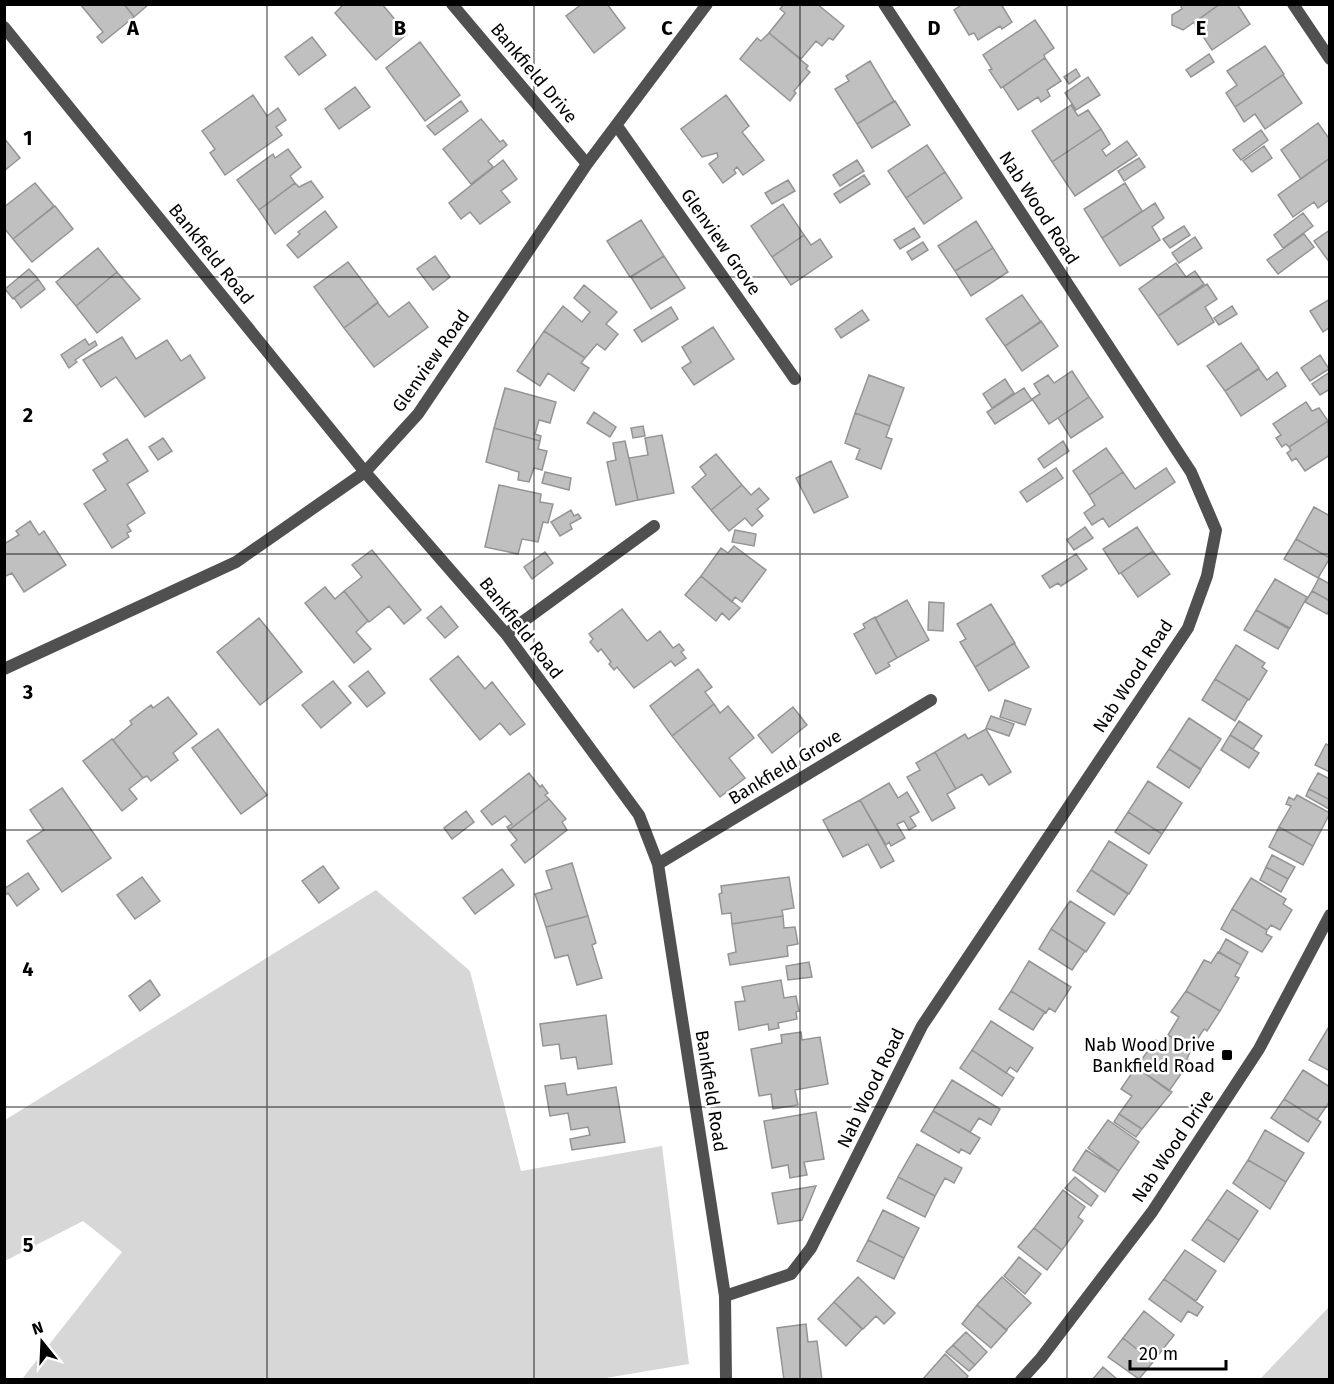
<svg xmlns="http://www.w3.org/2000/svg" width="1334" height="1384" font-family="'Fira Sans',sans-serif">
<style>
.green{fill:#d7d7d7}
.building{fill:#c0c0c0;stroke:#949494;stroke-width:1.5}
.lines{fill:none;stroke-linecap:round;stroke-linejoin:round}
.minor{stroke:#505050;stroke-width:12}
.grid{fill:none;stroke:#000;stroke-width:1.5;stroke-opacity:0.55}
.poi-dot{fill:#000;stroke:#fff;stroke-width:2}
.labels{text-anchor:middle;stroke-width:5;stroke-linejoin:round;paint-order:stroke}
.street-label{font-size:18px;fill:#000;stroke:#fff}
.poi-label{font-size:18px;fill:#000;stroke:#fff;text-anchor:end}
.grid-label{font-size:20px;text-anchor:middle;font-weight:bold;fill:#000;stroke:#fff;stroke-width:5;stroke-linejoin:round;paint-order:stroke}
</style>
<rect width="100%" height="100%" fill="#fff"/>
<!-- green -->
<path class="green" d="M376,890L470,971L521,1171L662,1146L689,1364L594,1380L22,1379L122,1252L83,1221L5,1261V1120Z
M1329,1307V1379H1260Z"/>
<!-- building -->
<path class="building" d="M80,4H124L134,17L102,43L97,37L103,32Z
M124,4H149L134,17Z
M344,4H382L407,34L376,60L335,13Z
M582,4H607L625,28L594,53L566,16Z
M784,4H817L844,26L833,40L829,38L822,46L816,41L801,59L769,33L785,13L780,9Z
M963,4H1001L1012,22L1002,29L1000,26L978,40L974,33L969,35L954,10Z
M1180,4H1220L1183,30L1172,25V15L1182,9Z
M1220,4H1237L1250,24L1212,50L1194,23Z
M1035,20L1054,48L1044,55L1045,58L1001,88L989,70L992,69L983,55Z
M769,33L808,66L806,69L810,72L794,91L796,93L790,101L740,59L757,38L761,41Z
M312,37L326,55L299,75L285,57Z
M420,42L460,95L425,121L386,68Z
M1265,46L1284,74L1235,107L1226,93L1237,85L1227,71Z
M1209,54L1214,62L1191,77L1186,70Z
M1045,58L1061,81L1047,90L1050,96L1041,102L1038,97L1018,110L1003,87Z
M870,61L894,101L857,124L835,89L849,81L846,76Z
M1076,69L1080,76L1069,84L1064,77Z
M1283,75L1302,103L1265,129L1255,114L1244,122L1235,107Z
M1088,77L1100,95L1076,110L1065,93Z
M355,87L370,107L339,129L325,109Z
M253,95L267,116L278,108L286,120L276,127L282,135L225,175L210,153L215,149L202,131Z
M726,95L749,126L742,132L764,160L743,175L737,167L734,170L736,173L723,183L709,164L718,157L717,153L702,157L681,129Z
M461,101L468,111L435,135L427,126Z
M895,101L910,125L872,148L857,124Z
M1071,105L1078,116L1088,110L1101,129L1052,162L1032,131Z
M481,119L500,142L503,140L507,145L488,161L493,167L471,184L443,149Z
M1318,123L1330,140V158L1301,179L1281,150Z
M1101,129L1110,144L1102,150L1106,156L1127,141L1137,155L1075,196L1052,162Z
M1261,130L1268,140L1241,160L1233,150Z
M4,138L20,158L4,171Z
M927,145L945,172L906,198L888,171Z
M1264,146L1272,158L1252,172L1243,161Z
M288,149L301,167L290,176L295,183L259,210L237,180L273,154L275,158Z
M1139,158L1145,167L1124,181L1118,171Z
M1330,158V199L1318,208L1314,202L1293,217L1278,195Z
M503,160L517,179L501,191L510,202L480,224L470,212L461,219L449,203Z
M857,160L864,171L840,186L833,175Z
M945,172L962,198L924,224L906,198Z
M864,175L870,184L840,203L834,194Z
M788,180L795,191L772,204L765,193Z
M311,181L323,197L275,234L259,210L295,183L299,187Z
M35,183L54,206L13,239L4,228V207Z
M1125,183L1142,211L1102,238L1084,209Z
M1155,203L1164,218L1152,227L1160,240L1120,266L1102,238Z
M783,204L804,235L772,257L751,226Z
M55,206L73,229L32,262L13,239Z
M325,211L337,227L298,258L287,245L300,234L298,232Z
M1303,213L1313,226L1283,248L1274,235Z
M641,220L664,256L630,277L607,241Z
M976,221L993,248L955,271L938,246Z
M1184,226L1190,235L1170,248L1163,239Z
M914,228L920,237L900,249L894,240Z
M1330,230V263L1314,241Z
M1304,234L1314,247L1278,274L1267,260Z
M804,235L811,245L820,239L832,257L791,285L772,257Z
M1195,237L1202,248L1179,263L1172,253Z
M923,242L928,250L912,260L907,252Z
M98,248L117,272L76,306L56,282Z
M993,248L1008,272L971,296L955,271Z
M435,256L450,277L433,290L417,269Z
M664,256L685,288L651,309L631,277Z
M348,262L378,302L344,328L314,287Z
M1176,263L1186,277L1195,271L1204,284L1158,316L1139,289Z
M29,269L38,279L13,299L5,289Z
M117,272L140,299L97,333L76,306Z
M38,279L45,289L21,308L14,298Z
M1207,284L1217,299L1205,307L1214,322L1178,345L1158,316Z
M584,285L617,312L606,324L618,334L605,350L597,344L585,358L544,331L563,306L582,322L590,312L574,298Z
M1022,295L1041,322L1005,346L986,319Z
M1330,299V327L1323,332L1310,311Z
M409,302L428,327L374,367L344,328L378,303L389,317Z
M1232,306L1237,314L1219,325L1214,318Z
M671,307L678,319L642,342L634,330Z
M862,310L869,320L841,338L835,329Z
M1041,321L1058,346L1022,371L1005,346Z
M713,327L734,359L694,385L682,368L691,362L682,347Z
M544,331L585,358L581,363L589,368L574,391L548,373L540,386L517,371Z
M122,337L136,359L167,340L181,361L190,355L205,378L145,417L116,377L101,387L83,360Z
M85,339L89,345L95,341L97,345L75,360L77,362L69,368L61,355Z
M1241,343L1259,368L1225,391L1207,366Z
M1320,355L1329,369L1310,381L1301,368Z
M1259,369L1267,380L1277,372L1286,386L1241,416L1225,391Z
M1072,371L1089,397L1049,424L1032,399L1040,394L1034,384L1048,375L1054,383Z
M1330,372V389L1320,395L1312,384Z
M869,375L904,388L890,426L855,413Z
M1005,379L1014,393L992,408L983,394Z
M505,388L556,402L550,423L539,420L535,434L541,436L540,441L494,428Z
M1024,388L1032,400L995,424L987,412Z
M1089,397L1103,417L1071,438L1058,418Z
M1306,402L1312,411L1319,408L1328,421L1289,447L1286,444L1282,447L1276,438L1281,435L1273,424Z
M594,412L616,427L610,437L587,423Z
M855,413L890,426L886,437L892,439L881,469L856,459L860,449L845,443Z
M1328,421L1330,455L1305,471L1296,458L1292,461L1287,453L1291,450L1289,447Z
M643,426L645,436L633,438L631,428Z
M494,428L540,441L538,449L547,451L542,470L534,468L529,482L518,480L519,472L486,462Z
M662,435L674,493L638,500L629,458L648,455L645,438Z
M163,438L172,451L158,460L149,447Z
M127,439L148,471L127,484L145,513L127,525L131,531L127,533L129,537L112,548L84,504L106,490L93,470L108,461L103,454Z
M625,441L638,500L616,505L607,462L616,460L613,443Z
M1063,441L1069,451L1044,468L1038,459Z
M1106,448L1123,472L1089,495L1073,471Z
M716,454L742,485L711,510L692,487L706,475L700,467Z
M831,461L848,497L814,513L796,478Z
M1056,468L1063,478L1027,502L1020,492Z
M1166,468L1175,482L1109,527L1103,518L1092,525L1084,513L1095,505L1089,495L1123,472L1135,489Z
M545,472L571,478L569,490L542,483Z
M499,485L541,494L540,502L553,504L548,523L543,522L538,542L522,539L518,554L485,547Z
M742,485L751,495L759,488L769,499L757,509L763,516L752,526L745,518L729,531L711,510Z
M1314,507L1330,516V558L1296,539Z
M571,510L574,516L578,514L581,518L570,524L572,529L560,536L551,522Z
M30,521L39,535L44,531L66,565L24,592L12,573L4,577V544L19,535L16,531Z
M1085,527L1093,538L1074,550L1067,540Z
M1137,527L1153,551L1119,574L1103,549Z
M735,530L756,534L754,546L732,542Z
M1296,539L1330,558L1318,578L1284,559Z
M734,546L766,570L742,602L735,597L732,602L701,576L721,548L728,553Z
M372,550L421,610L404,624L389,606L369,622L344,591L362,577L352,565Z
M1153,551L1170,574L1138,597L1121,573Z
M545,552L553,563L532,579L524,567Z
M1076,554L1087,569L1061,586L1058,583L1050,588L1042,576Z
M701,576L740,608L729,620L722,613L716,621L685,595Z
M1319,578L1330,584V601L1312,591Z
M1275,579L1307,597L1290,628L1256,610Z
M325,587L335,599L344,591L368,621L356,632L371,649L354,663L305,603Z
M1312,591L1330,601V609L1327,614L1305,602Z
M907,600L929,640L897,658L875,618Z
M929,602L944,603L943,631L928,630Z
M991,604L1015,643L975,667L960,642L966,639L957,624Z
M441,606L458,627L445,638L427,618Z
M622,609L647,641L660,631L673,648L679,644L684,650L681,652L686,658L675,666L671,661L634,688L617,667L614,670L609,664L611,662L601,649L598,652L590,642L593,639L589,634Z
M1256,610L1289,629L1278,649L1244,630Z
M875,617L897,658L888,663L890,666L876,674L854,634L865,628L863,624Z
M259,618L302,672L260,705L217,652Z
M1014,643L1029,667L989,691L975,667Z
M1236,645L1265,663L1262,667L1267,671L1249,700L1215,679Z
M458,656L485,689L492,682L525,724L510,735L500,723L480,740L430,679Z
M698,669L712,687L705,692L714,704L672,736L650,706Z
M368,671L385,693L367,707L349,686Z
M1215,679L1248,699L1235,721L1202,700Z
M333,681L351,703L321,728L302,705Z
M168,697L197,734L173,753L178,760L151,781L147,776L143,778L113,740L132,724L130,721L151,705L153,708Z
M1005,700L1031,709L1025,725L1000,717Z
M714,704L720,713L728,706L754,738L729,758L745,778L720,797L672,736Z
M793,707L807,725L772,753L758,735Z
M991,716L1014,724L1009,736L986,728Z
M1189,718L1221,739L1201,769L1169,749Z
M1239,721L1262,736L1253,749L1230,735Z
M218,729L267,795L241,814L192,748Z
M986,729L1011,772L989,785L982,774L956,789L935,752L965,734L968,739Z
M1230,735L1259,753L1249,768L1221,750Z
M112,739L143,778L129,789L137,799L122,811L83,761Z
M1326,744L1330,746V772L1315,765Z
M1169,749L1201,770L1189,788L1157,767Z
M935,752L956,789L947,794L955,808L932,821L907,777L920,770L916,763Z
M529,773L540,787L542,785L548,793L545,795L549,799L509,830L507,827L512,824L505,816L492,825L481,811Z
M1318,773L1330,779V800L1309,789Z
M1148,781L1182,803L1162,834L1128,812Z
M889,783L898,798L907,792L919,812L910,817L916,826L909,830L904,821L897,824L905,838L891,846L889,842L886,845L860,800Z
M62,788L111,858L62,892L27,841L44,830L30,810Z
M1309,789L1330,800L1329,809L1306,796Z
M1297,795L1330,813L1313,846L1279,827L1291,806L1286,804L1289,797L1294,800Z
M549,799L566,819L562,822L567,830L525,863L511,845L517,840L509,830Z
M860,800L894,861L881,868L868,844L843,857L823,820Z
M466,811L474,822L452,839L444,828Z
M1128,812L1162,834L1149,854L1115,832Z
M1279,827L1313,846L1303,865L1269,847Z
M1109,841L1147,865L1129,894L1091,870Z
M1272,855L1295,867L1288,879L1266,867Z
M572,863L588,916L546,927L535,894L552,889L546,871Z
M323,866L339,888L319,903L302,881Z
M1266,867L1288,879L1281,892L1260,880Z
M502,869L514,885L475,914L463,898Z
M1091,870L1128,894L1114,915L1077,891Z
M28,873L39,889L17,906L8,893L4,896V889Z
M142,877L160,901L135,919L117,895Z
M789,877L794,908L782,910L783,916L732,924L731,913L722,914L719,894L722,893L721,886Z
M1251,878L1286,899L1283,904L1292,910L1280,930L1271,925L1267,930L1232,909Z
M1070,901L1105,923L1086,952L1051,929Z
M1232,909L1267,930L1266,934L1272,937L1262,952L1221,929Z
M588,916L596,943L592,945L602,978L577,985L568,955L555,958L546,927Z
M783,916L784,928L795,927L798,944L787,946L788,956L730,965L728,954L736,952L732,924Z
M1051,929L1085,951L1072,970L1039,949Z
M1226,939L1248,952L1241,965L1219,952Z
M1218,952L1241,965L1235,976L1239,978L1220,1011L1186,991L1204,960L1211,963Z
M1029,961L1071,987L1055,1012L1049,1008L1046,1013L1011,991Z
M809,962L812,977L788,980L786,966Z
M150,980L160,995L140,1011L129,996Z
M781,980L784,998L796,996L799,1011L796,1012L797,1019L778,1023L779,1028L769,1030L768,1024L739,1030L735,1002L745,1001L742,987Z
M1011,991L1045,1012L1033,1030L999,1009Z
M1186,991L1220,1011L1207,1031L1204,1029L1191,1049L1168,1035L1179,1017L1171,1012Z
M606,1015L612,1064L578,1069L576,1057L561,1059L559,1044L543,1046L540,1024Z
M991,1021L1033,1048L1017,1072L1010,1067L1006,1073L972,1050Z
M1330,1025V1071L1309,1060Z
M801,1032L802,1040L820,1037L828,1084L795,1090L798,1105L773,1109L771,1094L759,1096L751,1049L782,1043L781,1035Z
M1168,1035L1191,1049L1187,1059L1190,1061L1169,1091L1136,1067L1156,1040L1161,1044Z
M972,1050L1014,1078L1002,1096L960,1068Z
M1136,1067L1172,1092L1142,1129L1119,1114L1132,1096L1121,1089Z
M1303,1070L1330,1087V1101L1317,1120L1284,1099Z
M952,1080L1000,1109L991,1125L979,1118L970,1132L933,1111Z
M565,1083L567,1095L616,1087L625,1142L572,1150L570,1139L590,1135L588,1127L571,1130L568,1113L550,1116L545,1086Z
M1284,1099L1321,1122L1308,1142L1271,1118Z
M933,1111L980,1138L970,1154L961,1149L959,1153L921,1131Z
M816,1112L824,1159L804,1162L807,1175L790,1178L788,1165L772,1168L764,1121Z
M1119,1114L1142,1129L1136,1137L1114,1122Z
M1108,1120L1139,1142L1119,1171L1088,1148Z
M1265,1130L1304,1153L1286,1182L1248,1160Z
M917,1144L962,1168L954,1183L945,1178L935,1196L898,1177Z
M1086,1150L1119,1171L1105,1192L1073,1170Z
M1248,1160L1286,1182L1270,1209L1233,1183Z
M898,1177L935,1196L925,1217L887,1198Z
M1075,1177L1098,1196L1091,1206L1065,1188Z
M816,1186L802,1220L778,1224L772,1193Z
M1063,1190L1085,1207L1078,1217L1083,1221L1062,1250L1034,1228Z
M1227,1190L1258,1211L1239,1240L1207,1219Z
M883,1210L919,1228L904,1258L868,1240Z
M1207,1219L1239,1240L1224,1262L1192,1240Z
M1034,1228L1062,1250L1047,1270L1018,1247Z
M868,1240L904,1258L894,1279L857,1261Z
M1185,1250L1216,1271L1196,1301L1164,1279Z
M1019,1257L1041,1274L1025,1294L1004,1276Z
M858,1277L895,1313L884,1324L876,1316L863,1329L834,1302Z
M1002,1277L1031,1303L1006,1330L977,1305Z
M1164,1279L1203,1307L1197,1316L1188,1311L1181,1322L1149,1299Z
M834,1302L862,1329L846,1346L818,1319Z
M977,1305L1007,1330L991,1348L962,1324Z
M1144,1311L1174,1335L1153,1362L1123,1338Z
M806,1324L808,1342L817,1341L822,1380H784L777,1328Z
M966,1332L987,1352L975,1365L953,1345Z
M1123,1338L1153,1362L1139,1379L1108,1357Z
M953,1345L975,1365L969,1371L946,1352Z
M945,1354L968,1376L965,1380H922Z
M1103,1367L1118,1380H1092Z"/>
<g class="lines">
<!-- minor -->
<path class="minor" d="M452,4L587,164
M1293,4L1330,59
M4,27L365,472L506,634L639,815L658,864L725,1296L726,1380
M617,126L795,379
M506,634L654,526
M4,669L236,562L365,472L418,414L587,164L707,4
M658,864L931,700
M725,1296L791,1274L811,1248L922,1026L1188,628L1207,576L1216,530L1191,472L884,4
M1021,1380L1041,1358L1152,1212L1259,1049L1330,915"/>
</g>
<!-- grid -->
<path class="grid" d="M267,4V1380M534,4V1380M800,4V1380M1067,4V1380M4,277H1330M4,554H1330M4,830H1330M4,1107H1330"/>
<!-- markers -->
<rect class="poi-dot" x="1221" y="1049" width="12" height="12" rx="3"/>
<g class="labels">
<!-- street labels -->
<g class="street-label">
<text transform="translate(534 73) rotate(50)" y="6">Bankfield Drive</text>
<text transform="translate(1039 208) rotate(57)" y="6">Nab Wood Road</text>
<text transform="translate(721 242) rotate(55)" y="6">Glenview Grove</text>
<text transform="translate(211 254) rotate(51)" y="6">Bankfield Road</text>
<text transform="translate(431 361) rotate(-55)" y="6">Glenview Road</text>
<text transform="translate(521 628) rotate(52)" y="6">Bankfield Road</text>
<text transform="translate(1133 676) rotate(-57)" y="6">Nab Wood Road</text>
<text transform="translate(785 767) rotate(-31)" y="6">Bankfield Grove</text>
<text transform="translate(871 1088) rotate(-64)" y="6">Nab Wood Road</text>
<text transform="translate(711 1091) rotate(81)" y="6">Bankfield Road</text>
<text transform="translate(1173 1146) rotate(-56)" y="6">Nab Wood Drive</text>
</g>
<!-- poi labels -->
<g class="poi-label">
<text x="1215" y="1051">Nab Wood Drive<tspan x="1215" dy="21">Bankfield Road</tspan></text>
</g>
</g>
<g class="grid-label">
<text x="133" y="35">A</text>
<text x="400" y="35">B</text>
<text x="667" y="35">C</text>
<text x="934" y="35">D</text>
<text x="1201" y="35">E</text>
<text x="28" y="145">1</text>
<text x="28" y="422">2</text>
<text x="28" y="699">3</text>
<text x="28" y="976">4</text>
<text x="28" y="1252">5</text>
</g>
<!-- border -->
<rect width="1334" height="1384" fill="none" stroke="#000000" stroke-width="12"/>
<!-- north arrow -->
<g transform="translate(42 1342) rotate(342)" stroke="#ffffff" stroke-width="4.5" paint-order="stroke">
<path d="M0-4.5L10 22L0 15L-10 22Z" fill="#000000"/>
<text y="-9" font-size="16" font-weight="bold" text-anchor="middle" fill="#000000">N</text>
</g>
<!-- scale -->
<path d="M1130 1360v9h96v-9" fill="none" stroke="#000000" stroke-width="3"/>
<text x="1139" y="1360" font-size="18" fill="#000000" stroke="#ffffff" stroke-width="4.5" paint-order="stroke">20 m</text>
</svg>
